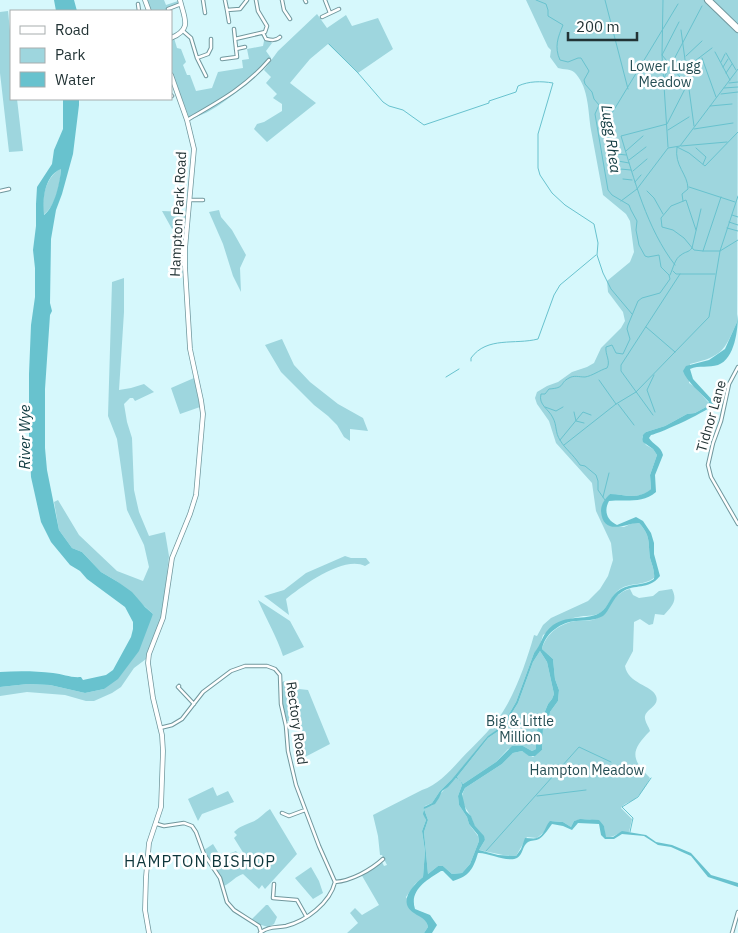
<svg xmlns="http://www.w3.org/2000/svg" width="738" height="933" font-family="'IBM Plex Sans',sans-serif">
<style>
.green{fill:#9ed6de}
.water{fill:#68c2ce;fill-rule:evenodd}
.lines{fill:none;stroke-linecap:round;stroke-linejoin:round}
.stream{stroke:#68c2ce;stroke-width:1}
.street-casing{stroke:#70979d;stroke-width:4.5}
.secondary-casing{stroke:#70979d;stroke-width:5.5}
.highway-casing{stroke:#70979d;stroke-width:8}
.street{stroke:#fff;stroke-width:2.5}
.secondary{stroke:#fff;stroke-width:4}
.highway{stroke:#fff;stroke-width:6}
.labels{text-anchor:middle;stroke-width:5;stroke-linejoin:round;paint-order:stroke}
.park-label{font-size:14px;fill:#254e54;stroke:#fff}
.street-label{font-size:14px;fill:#223335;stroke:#fff}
.water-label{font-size:15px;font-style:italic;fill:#103b41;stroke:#fff}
.quarter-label{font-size:16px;letter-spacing:1px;fill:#0e363b;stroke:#fff}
</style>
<rect width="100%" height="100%" fill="#d6f8fc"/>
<!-- green -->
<path class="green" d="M147,0H164L166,5L178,1L179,4L166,9V11H150Z
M526,0H705L738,30L737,322C724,351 723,356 690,364L689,383L695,387L709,403L706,407L695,413L687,414L665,426L646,432L642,437L646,445L653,449L657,455L650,475L651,489C637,501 625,494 610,494L602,508L603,517L608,524L624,527L635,522L639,523C651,536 648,542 650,558C652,565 655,571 654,578C644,586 631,582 620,589C611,595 609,607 600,613C593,617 585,615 578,617C568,618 552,630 543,635L539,648L534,653L516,702L502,726L489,736L452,779L440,791L432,803L425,806L423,811L426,820L422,831L425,851L423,877L415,884L406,897L415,913L425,918L428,927L424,933H347L358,923L350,913L355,908L362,915L379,905L361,874L382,862L384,866L387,865L382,855H380L378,836L373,815L422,790C438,785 450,771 461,759C474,745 489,732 500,716C515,695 527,660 534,635L537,636L543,625L551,618L588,601L600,589L608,576L613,560L611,543L596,511L592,483L556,443L549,421L537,404L535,398L537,392L547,386L558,382L572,372L587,367L594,363L601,348L621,328L625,321L623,312L608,292L607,281L630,262L634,252L630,221L626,214L603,195C599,173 595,151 591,130C588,112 589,89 576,74C571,68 564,70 558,68L550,57L551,50L548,47Z
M710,0H738V26Z
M8,11L11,41V99H17L23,151L9,152L0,73V12Z
M317,14L327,28L346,15L352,26L378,18L393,49L358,73L328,44L310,59L290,83L316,103L267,142L254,129L257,124L264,122L282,111V104L273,98L277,94L266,83L271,77L264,70L278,51Z
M171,28L177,48L181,49L186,62L183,65L187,75H190L196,91L212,88L218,72L243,68L242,60L249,59L247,49L263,46L265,36L272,43L266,51L271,58C255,78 233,97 211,110C205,114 197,116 190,120L171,70Z
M61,168C60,183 57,206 43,215C42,197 45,178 61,168Z
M219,210L221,217L232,230L246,255L240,268L241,292L233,276L223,244L209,212Z
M162,211L187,212L183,230L172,229Z
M124,278V312L119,390L131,388L144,384L154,392L135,401L133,398H130L124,404L127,422L132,438L134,490L139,512L149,536L165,532L169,556L162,617L146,659L134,668L121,687L112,693L94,701H86L65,695L27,692L0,696V687L28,684L50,685L85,693L104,689L153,614L118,582L101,572L82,552L72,548L59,530L54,502L58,500L79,535L117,571L143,581L149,567L144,545L127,510L117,439L108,416L112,282Z
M282,339L294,365L310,382L338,404L363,418L368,431L350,429V441L344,437L337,425L328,416L314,405L281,372L265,345Z
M194,378L200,407L180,414L171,388Z
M345,556L351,558H366L370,563L365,566C344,555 302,586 286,599L289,615L264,596L284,590L306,573Z
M630,589L633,595L639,598L653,596L659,591L672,589C678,601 672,606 664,615L655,614L653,624L649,625L640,619L634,622L633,651L625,666C628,684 652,685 656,696C660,706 646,709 645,716C644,721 649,727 650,731C630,751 631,759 650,778C646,786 642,793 635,799C630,803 625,802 621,808L632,819L629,832C617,831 616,838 605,837L604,826C595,819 585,817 574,821L571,827L563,822L552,821L544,832L537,838L527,837L516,856L503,855L479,850L485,840C482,833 480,833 476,828C473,824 473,820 471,817C465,805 458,802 465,788L502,764L513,753L522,751L533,757L542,750L543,728L549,718L550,712L558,701L559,690L555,679L553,659L542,649C546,633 561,623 576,621C584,620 593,622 599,617C610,608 615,592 630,589Z
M258,600L290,621L304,647L283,656C277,637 266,619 258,600Z
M540,651L547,662L554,694L552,699L548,704L536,733V749L532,751L523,746L508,749L496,762L463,784L457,777L488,738L500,730L505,724L518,703L533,662Z
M284,681L299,689L308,690L330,744L305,757L302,751L299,719L287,721L283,706L281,683Z
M456,778L460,780L462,785L458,796L459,805L467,817L469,824L478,836L479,841L470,864L462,873L452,874L443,866H438L428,874L424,832L428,820L424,809L426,807L433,805C439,794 447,786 456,778Z
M213,787L217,796L228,791L234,802L202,814L198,821L188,799Z
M270,809L297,854L265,889L262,885L259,889L243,874C236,876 232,882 224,886L219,874L204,850L213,844L221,857L236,851L241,857L244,854L234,838L237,835L234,832C240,826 245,825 252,822C258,820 264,813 270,809Z
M311,867L319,881L323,893L313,899L295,878Z
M266,905H268L277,917L274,924L268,927L258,924L252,919Z"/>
<!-- water -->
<path class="water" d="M54,0H74L77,11H56Z
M63,99H79V105L73,154L62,194L56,210L51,239L50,303L52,311L50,315L45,389V448L47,470L59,530L72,548L82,552L101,572L118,582L132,592L145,607L153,614L139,651L118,679L104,689L85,693L50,685L28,684L0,687V672C18,671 35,671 53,673C63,674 71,678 81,677L83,680L106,675L113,670L131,637L133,629V622L125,607L87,579L80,571L70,565L51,542L41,522L31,477L29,435V374L31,325L35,297V268L33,250L36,226V204L37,187L52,164L54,150L63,129ZM61,169C60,182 55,207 44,215C42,199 45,175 61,169Z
M738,314C738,329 735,359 718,365C709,368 699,365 690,369L693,379L715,403C711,410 661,433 651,435L649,438C653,445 661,446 663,455L655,475L656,492C642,504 626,499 609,501C604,510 606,520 617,525L636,517L643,521L651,533L654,543V554L660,576C648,591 635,583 622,592C612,598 609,612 603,616C594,621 586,620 576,621C561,622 545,633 542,649L553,659L555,679L559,690L558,701L550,712L549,718L543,728L542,750L535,756H529L522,751L513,753L502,764L465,788L462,794L466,811L471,816L475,826L484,836L485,840L479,850L498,855L516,856L521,849L525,838C529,838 534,839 537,838C545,835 545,826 550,821L563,822L571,827L574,821L580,819L599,820L604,826L606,837H613L622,831L646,835L656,842L672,845L691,853L711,875L738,883V887L708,877L691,856L671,847L658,845L644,836L622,834L614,839H605L601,835L599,824L578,823L572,830L563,826L552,824C548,829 545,835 539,839C536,841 531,840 528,842C522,846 523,855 517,858C508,863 487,852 478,853C473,870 469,876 453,881L443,871H441C427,880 409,890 415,909L430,915L437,925L432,933H424L428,927C426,918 421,918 414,913C397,902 413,885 423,877L425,851L422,831L426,820L423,814L424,807L432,803L440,791L452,779L488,736L502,726L516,702L534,653C542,644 542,633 553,625C569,614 589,621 601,612C608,608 610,595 621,589C631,583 644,586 654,579C655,571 652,565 650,558C648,542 651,536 639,523C628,522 603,538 601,511C601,504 605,499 610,494C625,494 636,501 651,489L650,475L657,455L653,449L643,442C642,437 642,435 646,432L665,426L687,414L695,413L706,407L709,402C701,393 686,381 683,371L686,366L709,360L725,349L737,322ZM540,651L547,662L554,694L552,699L548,704L536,733V749L532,751L523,746H512L496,762L463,784L457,777L488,738L500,730L505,724L518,703L533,662ZM456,778L460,780L462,785L458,796L459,805L467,817L469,824L478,835L479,841L470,864L462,873L452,874L443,866H438L428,874L424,832L428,820L424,809L435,804L439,798L442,791L448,787Z"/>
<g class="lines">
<!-- stream -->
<path class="stream" d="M536,0L546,4L548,10V16L563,25C558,37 554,47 560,60L568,62L578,58H581L589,71L584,80L585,84L592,92L594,99L599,105L595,114L608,190L612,195L629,205L631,210L637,221L636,230L639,245L645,256L648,257L659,255L661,267L669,275L670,279L660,293L642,298L638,301L628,325L627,329L630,339L623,354L616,353L612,345L606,347C605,355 611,361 607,368C600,370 592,376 585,377C579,377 574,375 569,378C559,383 566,388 549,389L545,394H541C538,405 549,409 553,418C557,425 555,433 560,440C565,449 573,454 580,465L585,466L596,475L598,481V490L605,500
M605,0L628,89
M663,0L662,55L689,88
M681,30L694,126
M329,44L358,73L383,102L389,106L403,110L424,125L489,103V101L516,92L518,86C529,81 541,81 553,83L538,134V168L540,175L552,193L565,205L594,224L598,243L597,255L603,273L611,289L632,314
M715,52L730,80
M726,53L736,70
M686,56L702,41
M702,58L716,97
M721,62L725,54
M671,65L702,6
M687,67L712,48
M723,67L728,59
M726,73L732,64
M664,78L670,66
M729,83L738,82
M724,88L738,87
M721,94L738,92
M710,106L732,104
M694,129L733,123
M668,130L689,117
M600,133L678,4
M681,146L727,142
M668,147L662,55L679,22
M696,148L706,157L703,164
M626,151L643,136
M617,154L626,155
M629,160L646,147
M618,161L629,163
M620,169L631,170
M633,171L647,159
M623,179L632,180
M635,182L641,175
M689,187L735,202
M647,191L654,198L663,214
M621,201L637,189L668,148L680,146L738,69
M683,201L682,194L688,189C688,174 674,166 677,147L689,153L705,166L738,132
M732,215L738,217
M729,222L738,225
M727,228L738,231
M696,230L686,200L671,206L661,218L662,227L673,230L684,238L694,250L703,251H720L738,196
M703,251L721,197
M675,265C647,229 634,179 621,136L667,124L687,85
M673,271L676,274H715
M670,275C673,269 675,258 681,255C686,251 688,253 692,248L701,209
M646,327L675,352
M471,361V358C487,336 515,345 538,339L554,295L560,285L596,255
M654,375L647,390L655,412
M446,377L459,369
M599,380L616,404
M618,404L634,425
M545,407L556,411L563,407
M574,412L576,421L584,423
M653,415L621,371V365L680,274
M560,440L583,412L591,415
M564,445L616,404L636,392L709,317L720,251L738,240
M603,497L609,473
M537,796L586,790
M630,832L633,818L622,807L638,797L651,778
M486,851L579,747L611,762"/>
<!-- street casing -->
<g class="street-casing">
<path id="street" d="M203,0L205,13
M225,0L227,10L240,9L247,0
M282,0L284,10L290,19
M305,0L306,2
M325,0L330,13
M138,4L139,11
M168,9L181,4
M227,10L229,22
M322,17L339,9
M234,29L235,39L265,32L267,26L258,11L256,0
M183,31L191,38L197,58L206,76
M263,33L266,39C271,40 276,41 280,37
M236,49L245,47
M197,58L208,54L211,48V39
M222,59L237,57L235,39
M171,95L172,96
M187,120C218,102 245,88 269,60
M0,191L9,189
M190,200H203
M738,367L729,384L721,421L713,443L708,465L711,477L738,524
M179,686L178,687L194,704
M160,728L172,725L182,719L203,692L231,671L245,666H267L275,669L280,675L281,704L286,726L288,751L296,785L319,846L335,882
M282,813L289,816L305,810
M157,824L164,826L184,823L192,826L196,832L204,854L220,878L227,902L234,910L259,926L261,932
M335,882C351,881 371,870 383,859
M274,884L273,898L297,900L306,916
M260,933C268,926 277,928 286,926C306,921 330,903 335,882
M732,933L738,912"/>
</g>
<!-- secondary casing -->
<g class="secondary-casing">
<path id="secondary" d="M145,0L149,11
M171,38C193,29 184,18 180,0
M149,933L145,910L146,877L149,843L161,807L163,751L162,735L153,698L148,663L149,654L163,618L172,558L190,514L196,495L203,414L201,400L190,349L185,267V249L194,149L187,120L171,75"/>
</g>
<!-- highway casing -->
<g class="highway-casing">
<path id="highway" d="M708,0L738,29"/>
</g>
<!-- street -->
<use href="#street" class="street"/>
<!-- secondary -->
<use href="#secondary" class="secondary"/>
<!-- highway -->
<use href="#highway" class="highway"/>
</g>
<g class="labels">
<!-- park labels -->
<g class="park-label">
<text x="665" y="71">Lower Lugg<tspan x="665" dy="16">Meadow</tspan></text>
<text x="520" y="726">Big &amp; Little<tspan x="520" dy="16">Million</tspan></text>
<text x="587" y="775">Hampton Meadow</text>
</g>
<!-- street labels -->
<g class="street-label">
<text transform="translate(178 214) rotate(-87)" y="5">Hampton Park Road</text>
<text transform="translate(711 416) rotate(-74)" y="5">Tidnor Lane</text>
<text transform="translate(297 723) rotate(82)" y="5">Rectory Road</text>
</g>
<!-- water labels -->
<g class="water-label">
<text transform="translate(611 139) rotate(82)" y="5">Lugg Rhea</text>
<text transform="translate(25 437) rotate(-90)" y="5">River Wye</text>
</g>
<!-- quarter labels -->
<g class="quarter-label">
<text x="200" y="867">HAMPTON BISHOP</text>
</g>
</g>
<!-- legend -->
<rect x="10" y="10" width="162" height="90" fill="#ffffff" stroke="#a7adae"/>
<rect x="20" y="26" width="25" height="8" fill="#ffffff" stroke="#a7adae"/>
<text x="55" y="35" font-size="15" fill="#223335">Road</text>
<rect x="20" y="48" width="25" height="15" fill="#9ed6de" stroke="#a7adae"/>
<text x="55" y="60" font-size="15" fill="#223335">Park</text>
<rect x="20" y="72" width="25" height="15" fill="#68c2ce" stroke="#a7adae"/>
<text x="55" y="85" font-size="15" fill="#223335">Water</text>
<!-- scale -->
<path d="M568 32v8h69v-8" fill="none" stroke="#223335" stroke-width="2.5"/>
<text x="576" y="32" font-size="15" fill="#223335" stroke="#ffffff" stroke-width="4" paint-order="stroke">200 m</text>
</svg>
